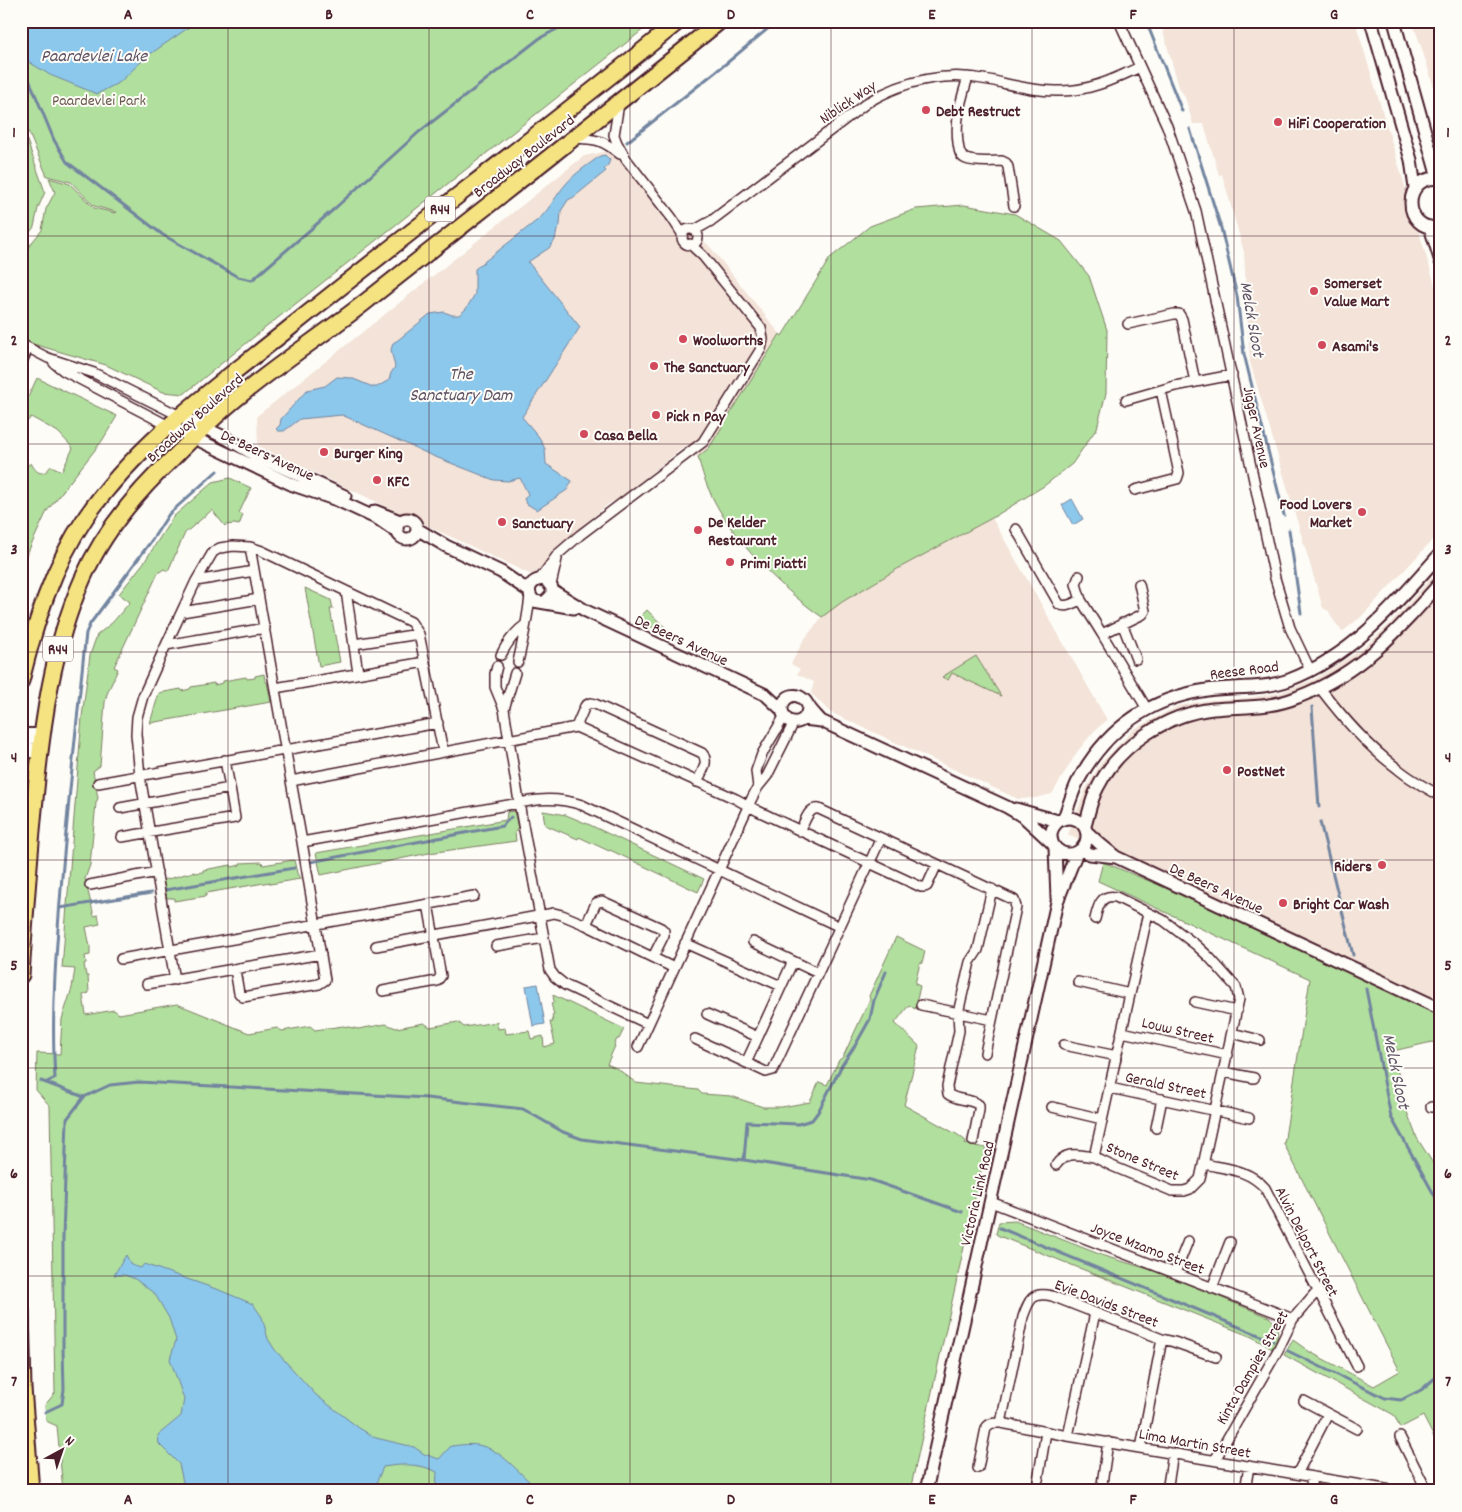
<svg xmlns="http://www.w3.org/2000/svg" width="1462" height="1512" font-family="Dekko,sans-serif">
<style>
.built{fill:#f3e3d8}
.green{fill:#b1df9e;stroke:#7e7f64}
.water{fill:#8cc8ec;stroke:#72849f}
.lines{fill:none;stroke-linecap:round;stroke-linejoin:round}
.stream{stroke:#72849f;stroke-width:3}
.minor-casing{stroke:#4a1f2b;stroke-width:12}
.tertiary-casing{stroke:#4a1f2b;stroke-width:15}
.secondary-casing{stroke:#4a1f2b;stroke-width:18}
.primary-casing{stroke:#4a1f2b;stroke-width:19}
.minor{stroke:#fdfcf7;stroke-width:9}
.tertiary{stroke:#fdfcf7;stroke-width:11}
.secondary{stroke:#fdfcf7;stroke-width:14}
.primary{stroke:#f5e382;stroke-width:15}
.grid{fill:none;stroke:#4a1f2b;stroke-width:1;stroke-opacity:0.55}
.poi-dot{fill:#d1495b;stroke:#fdfcf7;stroke-width:2}
.labels{text-anchor:middle;stroke-width:4;stroke-linejoin:round;paint-order:stroke}
.shield{fill:#fdfcf7;stroke:#806168;stroke-width:1}
.shield-label{font-size:15px;font-weight:bold;fill:#4a1f2b}
.park-label{font-size:16px;fill:#69594e;stroke:#fdfcf7}
.street-label{font-size:16px;fill:#4a1f2b;stroke:#fdfcf7}
.poi-label{font-size:16px;font-weight:bold;fill:#4a1f2b;stroke:#fdfcf7;text-anchor:start}
.water-label{font-size:18px;font-style:italic;fill:#5e5265;stroke:#fdfcf7}
.neatline{fill:none;stroke:#4a1f2b;stroke-width:2}
.grid-label{font-size:16px;text-anchor:middle;font-weight:bold;fill:#4a1f2b}
</style>
<rect width="100%" height="100%" fill="#fdfcf7"/>
<filter id="ink" filterUnits="userSpaceOnUse"><feTurbulence type="fractalNoise" baseFrequency=".02" numOctaves="2"/><feDisplacementMap in="SourceGraphic" scale="10" xChannelSelector="R" yChannelSelector="G"/><feConvolveMatrix kernelMatrix="1 2 1 2 8 2 1 2 1" color-interpolation-filters="sRGB"/></filter>
<g filter="url(#ink)">
<!-- built -->
<path class="built" d="M1183,21H1355L1441,305V530L1437,535L1361,617L1342,632L1332,618L1329,611L1323,608L1250,362L1244,252L1222,174L1219,175L1204,124H1193L1185,97L1179,87L1162,28Z
M1412,21H1441V110L1422,49Z
M624,148L679,217L711,248L780,334L709,448L698,457L684,447L617,500L608,504L567,539L555,551L541,569L532,575L258,446L257,416L584,156Z
M992,518L1107,720L1094,731L1077,752L1052,794L1035,798L1018,799L830,712L811,693L814,682L797,674L800,669L791,664L803,641L822,617L842,602L899,568Z
M1441,567V1007L1068,835L1085,790L1101,763L1134,729L1178,706L1210,700L1247,698L1279,693L1315,679L1362,649L1390,624Z"/>
<!-- green -->
<path class="green" d="M21,21H654L260,332L184,394L163,392L106,365L33,344L21,338V264L29,246L42,230L46,209L55,192L49,178L70,184L94,208L115,213L116,212L94,206L71,182L47,176L28,131L21,127Z
M21,131L24,132L45,192L38,208L34,227L24,240L21,247Z
M964,205L1015,214L1061,241L1089,276L1107,330L1106,393L1097,428L1072,464L1044,486L992,518L899,568L842,602L822,617C779,587 730,538 709,490C704,479 701,468 698,457L709,448L780,334L782,336L830,258L870,226L916,209Z
M37,378L117,416L102,441L47,511L21,567V470L31,463C37,474 43,477 51,466L62,471L73,448L58,432L31,417L21,429V412Z
M230,478L251,488L239,513L243,515L239,525L234,524L226,525L225,526L212,510L185,533L168,571L164,569L158,573L114,667L118,669L107,694L105,702L100,766L93,771L98,798L96,803L90,865L85,879L94,916L98,915L100,924L86,927L90,947V955L85,956L86,963L84,964L86,976H88L89,993L83,995L86,1015L114,1010L119,1014L177,1004L249,1033L277,1028L282,1031L310,1026L315,1030L343,1026L358,1029L386,1024L396,1028L424,1023L430,1027L458,1022L464,1027L497,1022L498,1029L505,1028L506,1034L529,1031L531,1039L543,1036L544,1047L555,1044L550,1022H553L552,1015H554L551,1003L554,1002L553,995L624,1029L619,1039H617L614,1045L615,1046L607,1064L618,1069L636,1083L698,1090L702,1094L731,1096L763,1107H782L810,1102L819,1082L827,1085L839,1060L843,1057L870,999L869,996L896,937L925,951L922,964L920,963L915,984L920,986L915,1009L909,1005L895,1023L919,1046L904,1105L958,1135L966,1141L965,1144L986,1148L910,1491H63L57,1426L46,1421L45,1405L55,1393L50,1106L36,1090L37,1053L60,1054L62,1019L72,988L75,969L62,968L82,717L90,655L97,635L113,622L130,602L119,594L145,561L173,517L213,482Z
M305,588L331,600L333,609H330L340,662L319,666Z
M647,610L677,639L637,620Z
M976,656L1001,696L952,673L948,680L942,677Z
M264,674L265,681L267,682L271,702L150,723L159,693L181,689L182,691L190,689L191,687L214,683V685L223,683V681L246,677L247,679L255,678V676Z
M514,811L518,828L515,832L516,841L429,853L321,875L316,853L506,820L507,812Z
M543,811L566,815L590,825L704,879L698,892L610,850L609,851L579,837L578,839L545,825Z
M294,860L297,873L300,879L270,884V882L206,893V896L174,901V898H167L163,880C174,878 183,874 194,872V873L203,872V870L231,865L232,867L240,865V863L262,862L263,865Z
M1103,862L1159,885L1441,1016V1046L1432,1042L1393,1051L1407,1112L1417,1138L1441,1176V1451L1423,1416L1400,1428L1394,1415L1284,1355L1293,1340L1310,1352L1374,1386L1400,1371L1284,1144L1310,979L1098,881Z
M1015,1221L1104,1256L1155,1271L1269,1317C1281,1327 1279,1337 1272,1349L1252,1337L999,1236L996,1234L999,1222Z"/>
<!-- water -->
<path class="water" d="M21,21H198L146,57L120,82L97,94L50,75L21,57Z
M605,155L610,160L608,165L604,169L606,171L574,197L568,200L561,211L560,225L557,230L555,240L549,248L528,262L580,327L522,417L539,437L545,449L546,464L572,481L567,490L537,510L527,504L524,499L528,494L520,478L508,481L494,480L433,456L342,415L300,419L284,431H278L276,429L280,425L281,419L307,390L325,386L337,377L351,378L373,387H377L389,380L391,373L395,367L391,350L393,343L398,340L430,314L444,312L452,315H459L466,309L475,294V269L540,218C551,207 556,195 566,184C575,173 588,165 600,156Z
M1072,499L1083,519L1073,525L1062,505Z
M538,984L545,1024L533,1026L526,986Z
M126,1255L131,1265L141,1268L144,1264L219,1290L253,1304L262,1317L268,1339L275,1350L316,1395L359,1428L376,1438L414,1447L424,1454L439,1459L451,1446C461,1445 472,1443 482,1446C504,1451 522,1478 541,1491H436L437,1472C420,1463 402,1464 383,1467L373,1491H185L179,1464L159,1444L158,1435L181,1416L184,1399L170,1359L176,1340L169,1318L155,1294L135,1279L125,1275H114Z"/>
<g class="lines">
<!-- stream -->
<path class="stream" d="M1146,21L1182,111
M21,60L54,140L67,162L163,235L238,277L252,280L333,210L419,132L540,38L572,21
M1190,129L1221,228L1237,296L1244,354L1284,515
M627,142L728,62L777,21
M1289,530L1301,613
M1312,707L1319,807
M1320,822L1353,955
M310,862L502,826L511,817
M165,890L294,868
M60,908L151,893
M1366,989L1391,1117L1441,1207
M41,1081L84,1097
M47,1082L55,1078C51,1015 56,952 61,889C68,804 77,718 86,633L90,624L152,540L169,514L217,471
M744,1160L747,1122L798,1124L812,1120L818,1112L842,1065L856,1044L870,1019L874,1000L886,972
M1000,1228L1273,1341
M1288,1351L1385,1398L1401,1400L1421,1390L1441,1373
M45,1412L62,1404L64,1389L63,1348V1237L67,1119L84,1097L110,1085L139,1082L427,1098L523,1109L563,1132L582,1139L744,1160L871,1180L962,1212"/>
<!-- minor casing -->
<g class="minor-casing">
<path id="minor" d="M1119,21L1167,126L1196,211L1275,578L1290,628L1310,670
M968,77C961,101 955,117 958,143C959,149 959,156 966,159C976,163 991,161 1002,161L1006,163L1008,167L1014,206
M619,103L614,135L617,143L626,159L672,218L683,235
M573,138C597,140 600,138 620,154
M682 237a8 8 0 1 1 16 0a8 8 0 1 1-16 0Z
M695,230L711,221L868,102C905,80 947,71 989,80C1013,85 1036,92 1061,91C1090,91 1114,79 1140,67
M1128,324L1174,314H1179L1182,319L1195,382
M21,344L48,358L94,373L180,416
M54,363L64,371L169,426
M21,364L28,348
M1126,400L1175,386L1232,375
M1135,490L1173,480L1177,479L1179,473L1161,390
M1016,529L1059,604C1066,609 1074,602 1081,600L1102,634
M250,547L291,781L576,727L736,799L758,811L921,887H925L927,886L937,864
M1079,576L1076,584L1081,600
M540,579L558,554L580,535L703,442L761,349L763,339L761,328L703,256L690,244
M196,581L254,571
M1139,584L1145,611L1143,614L1102,634L1147,709
M551,585L557,559
M346,591L358,673
M182,612L259,599
M1122,623L1136,659
M354,644L419,634
M166,645L265,628
M501,655C507,643 514,633 525,625
M518,662C523,640 528,618 530,595
M497,666L495,674V687L504,709L521,814L550,970L555,977L565,985L648,1024
M275,688L425,662
M1320,688C1343,718 1367,746 1398,769C1411,780 1426,788 1441,796
M504,709L515,673
M576,727L585,706L590,703L595,704L702,753C710,762 701,773 697,782
M225,760L230,788
M291,781L302,842L530,801C548,798 564,799 582,805L840,927
M98,783L438,723
M758,787L756,771L762,754L784,717
M120,808L230,788L235,818L122,837
M800,831C805,822 808,807 819,809L1014,900L1016,907L985,1053
M90,885L157,872
M1095,919C1098,907 1100,894 1116,897L1163,920L1196,945L1209,957L1236,987L1239,999L1200,1179L1190,1189L1184,1191H1172L1112,1166L1094,1157L1148,913
M586,925L596,903L602,901L661,928L664,931V935L653,957
M753,942L818,973
M685,943L781,986
M376,946L554,913L562,915L586,925L674,968
M496,946L544,938
M121,959L474,896
M235,970L239,993L243,997L319,984L325,980L302,842
M175,980L140,776L136,734L137,717L143,696L166,645L196,581L213,552L220,548L233,546L250,547L262,551L411,622L419,634L443,751
M1078,982L1130,994
M147,984L321,954
M383,991L437,981L441,976L428,904
M1195,1002L1237,1011
M921,1005L992,1020
M707,1014L758,1037
M1122,1032L1228,1055
M1232,1033L1260,1040
M695,1039L766,1072L773,1070L881,838
M1064,1045L1117,1056
M638,1047L752,798L758,787L767,776L794,722
M746,1063L793,961
M1224,1072L1254,1078
M1110,1088L1249,1118
M1052,1107L1102,1119
M1431,1107H1441
M1156,1128L1162,1099
M973,1141L979,1110V1105C970,1098 957,1101 948,1094L947,1086L959,1031L958,1013L970,962L978,950L992,889
M1204,1164C1227,1169 1248,1169 1265,1188L1357,1366
M1056,1165C1067,1150 1078,1155 1094,1157
M991,1202L1293,1319
M1175,1273L1188,1241
M1212,1288L1230,1242
M1162,1339L1174,1342L1216,1357
M1304,1401L1357,1429
M1001,1423L1023,1317C1029,1300 1032,1291 1052,1296L1162,1339L1141,1448
M1068,1436L1095,1313
M1400,1437L1427,1491
M1215,1460L1278,1350L1293,1319L1317,1291
M978,1468L986,1428C990,1422 995,1423 1001,1423L1068,1436L1397,1491
M1297,1474L1328,1414
M1038,1480L1046,1432
M1101,1491L1108,1442
M1167,1491L1173,1453
M1245,1491L1249,1466
M1310,1491L1312,1477"/>
</g>
<!-- tertiary casing -->
<g class="tertiary-casing">
<path id="tertiary" d="M1371,21L1411,160L1415,188
M1394,21L1438,178
M1441,179C1401,172 1401,234 1441,227
M1430,227L1441,262
M180,416L226,438L255,455L345,496
M169,426L293,485L337,500L378,519L397,532
M375,511L400,521
M397 529a10 10 0 1 1 20 0a10 10 0 1 1-20 0Z
M417,529L446,546L501,572L529,591
M553,591L586,611L766,695L781,709
M545,602L552,595V588L546,580C532,577 524,590 534,601L574,608
M808,706C808,718 800,725 789,721C772,708 790,687 803,699C807,702 805,701 808,705C811,711 817,716 821,721
M803,719L821,721L1007,807L1024,817L1052,843
M1016,809L1058,821
M1051 836a18 18 0 1 1 36 0a18 18 0 1 1-36 0Z
M1064,818C1068,807 1072,794 1077,783C1105,730 1147,699 1207,690C1234,686 1262,690 1289,680C1353,656 1397,603 1441,553
M1085,826C1089,813 1091,799 1098,787C1119,745 1167,714 1213,709C1243,706 1269,709 1298,697C1361,673 1398,631 1441,582
M1087,832L1100,844L1116,857L1441,1009
M1055,848L1057,898
M1080,850L1090,854L1116,857
M926,1491L1057,902L1077,852"/>
</g>
<!-- secondary casing -->
<g class="secondary-casing">
<path id="secondary" d="M21,736H42
M21,749L39,751"/>
</g>
<!-- primary casing -->
<g class="primary-casing">
<path id="primary" d="M21,681C35,624 52,567 86,517C140,439 219,385 292,326C420,223 552,125 679,21
M21,975C25,916 29,858 35,799C42,724 52,648 83,578C103,532 137,492 173,458C189,442 206,425 223,410C267,371 318,339 364,303C483,209 603,116 720,21
M21,1310L23,1388L31,1491"/>
</g>
<!-- minor -->
<use href="#minor" class="minor"/>
<!-- tertiary -->
<use href="#tertiary" class="tertiary"/>
<!-- secondary -->
<use href="#secondary" class="secondary"/>
<!-- primary -->
<use href="#primary" class="primary"/>
</g>
</g>
<!-- grid -->
<path class="grid" d="M228,21V1491M429,21V1491M630,21V1491M831,21V1491M1032,21V1491M1234,21V1491M21,236H1441M21,444H1441M21,652H1441M21,860H1441M21,1068H1441M21,1276H1441"/>
<!-- markers -->
<g class="poi-dot">
<circle cx="926" cy="110" r="5"/>
<circle cx="1278" cy="122" r="5"/>
<circle cx="1314" cy="291" r="5"/>
<circle cx="683" cy="339" r="5"/>
<circle cx="1322" cy="345" r="5"/>
<circle cx="654" cy="366" r="5"/>
<circle cx="656" cy="415" r="5"/>
<circle cx="584" cy="434" r="5"/>
<circle cx="324" cy="452" r="5"/>
<circle cx="377" cy="480" r="5"/>
<circle cx="1362" cy="512" r="5"/>
<circle cx="502" cy="522" r="5"/>
<circle cx="698" cy="530" r="5"/>
<circle cx="730" cy="562" r="5"/>
<circle cx="1227" cy="770" r="5"/>
<circle cx="1382" cy="865" r="5"/>
<circle cx="1283" cy="903" r="5"/>
</g>
<g class="labels">
<!-- shield labels -->
<g class="shield">
<rect x="425" y="196.5" width="30" height="25" rx="4"/>
<rect x="43" y="636.5" width="30" height="25" rx="4"/>
</g>
<g class="shield-label">
<text x="440" y="214">R44</text>
<text x="58" y="654">R44</text>
</g>
<!-- park labels -->
<g class="park-label">
<text x="99" y="105">Paardevlei Park</text>
</g>
<!-- street labels -->
<g class="street-label">
<text transform="translate(847 101) rotate(-34)" y="6">Niblick Way</text>
<text transform="translate(523 155) rotate(-38)" y="6">Broadway Boulevard</text>
<text transform="translate(194 417) rotate(-42)" y="6">Broadway Boulevard</text>
<text transform="translate(1258 427) rotate(78)" y="6">Jigger Avenue</text>
<text transform="translate(268 454) rotate(25)" y="6">De Beers Avenue</text>
<text transform="translate(682 639) rotate(25)" y="6">De Beers Avenue</text>
<text transform="translate(1244 669) rotate(-7)" y="6">Reese Road</text>
<text transform="translate(1217 887) rotate(25)" y="6">De Beers Avenue</text>
<text transform="translate(1178 1029) rotate(13)" y="6">Louw Street</text>
<text transform="translate(1166 1084) rotate(12)" y="6">Gerald Street</text>
<text transform="translate(1143 1160) rotate(23)" y="6">Stone Street</text>
<text transform="translate(976 1193) rotate(-77)" y="6">Victoria Link Road</text>
<text transform="translate(1308 1241) rotate(63)" y="6">Alvin Delport Street</text>
<text transform="translate(1148 1247) rotate(21)" y="6">Joyce Mzamo Street</text>
<text transform="translate(1107 1302) rotate(21)" y="6">Evie Davids Street</text>
<text transform="translate(1251 1367) rotate(-60)" y="6">Kinta Dampies Street</text>
<text transform="translate(1195 1442) rotate(10)" y="6">Lima Martin Street</text>
</g>
<!-- poi labels -->
<g class="poi-label">
<text x="936" y="116">Debt Restruct</text>
<text x="1288" y="128">HiFi Cooperation</text>
<text x="1324" y="288">Somerset<tspan x="1324" dy="18">Value Mart</tspan></text>
<text x="693" y="345">Woolworths</text>
<text x="1332" y="351">Asami's</text>
<text x="664" y="372">The Sanctuary</text>
<text x="666" y="421">Pick n Pay</text>
<text x="594" y="440">Casa Bella</text>
<text x="334" y="458">Burger King</text>
<text x="387" y="486">KFC</text>
<text x="1352" y="509" text-anchor="end">Food Lovers<tspan x="1352" dy="18">Market</tspan></text>
<text x="708" y="527">De Kelder<tspan x="708" dy="18">Restaurant</tspan></text>
<text x="512" y="528">Sanctuary</text>
<text x="740" y="568">Primi Piatti</text>
<text x="1237" y="776">PostNet</text>
<text x="1372" y="871" text-anchor="end">Riders</text>
<text x="1293" y="909">Bright Car Wash</text>
</g>
<!-- water labels -->
<g class="water-label">
<text x="94" y="61">Paardevlei Lake</text>
<text transform="translate(1253 319) rotate(80)" y="6">Melck Sloot</text>
<text x="461" y="379">The<tspan x="461" dy="21">Sanctuary Dam</tspan></text>
<text transform="translate(1397 1071) rotate(78)" y="6">Melck Sloot</text>
</g>
</g>
<!-- margin -->
<rect width="1462" height="1512" fill="none" stroke="#fdfcf7" stroke-width="55"/>
<!-- north arrow -->
<g transform="translate(62 1450) rotate(40)" stroke="#fdfcf7" stroke-width="4" paint-order="stroke">
<path d="M0-4L9 19L0 12L-9 19Z" fill="#4a1f2b"/>
<text y="-8" font-size="14" font-weight="bold" text-anchor="middle" fill="#4a1f2b">N</text>
</g>
<rect x="28" y="28" width="1406" height="1456" class="neatline"/>
<g class="grid-label">
<text x="128" y="19">A</text>
<text x="329" y="19">B</text>
<text x="530" y="19">C</text>
<text x="731" y="19">D</text>
<text x="932" y="19">E</text>
<text x="1133" y="19">F</text>
<text x="1334" y="19">G</text>
<text x="14" y="137">1</text>
<text x="1448" y="137">1</text>
<text x="14" y="345">2</text>
<text x="1448" y="345">2</text>
<text x="14" y="554">3</text>
<text x="1448" y="554">3</text>
<text x="14" y="762">4</text>
<text x="1448" y="762">4</text>
<text x="14" y="970">5</text>
<text x="1448" y="970">5</text>
<text x="14" y="1178">6</text>
<text x="1448" y="1178">6</text>
<text x="14" y="1386">7</text>
<text x="1448" y="1386">7</text>
<text x="128" y="1504">A</text>
<text x="329" y="1504">B</text>
<text x="530" y="1504">C</text>
<text x="731" y="1504">D</text>
<text x="932" y="1504">E</text>
<text x="1133" y="1504">F</text>
<text x="1334" y="1504">G</text>
</g>
</svg>
